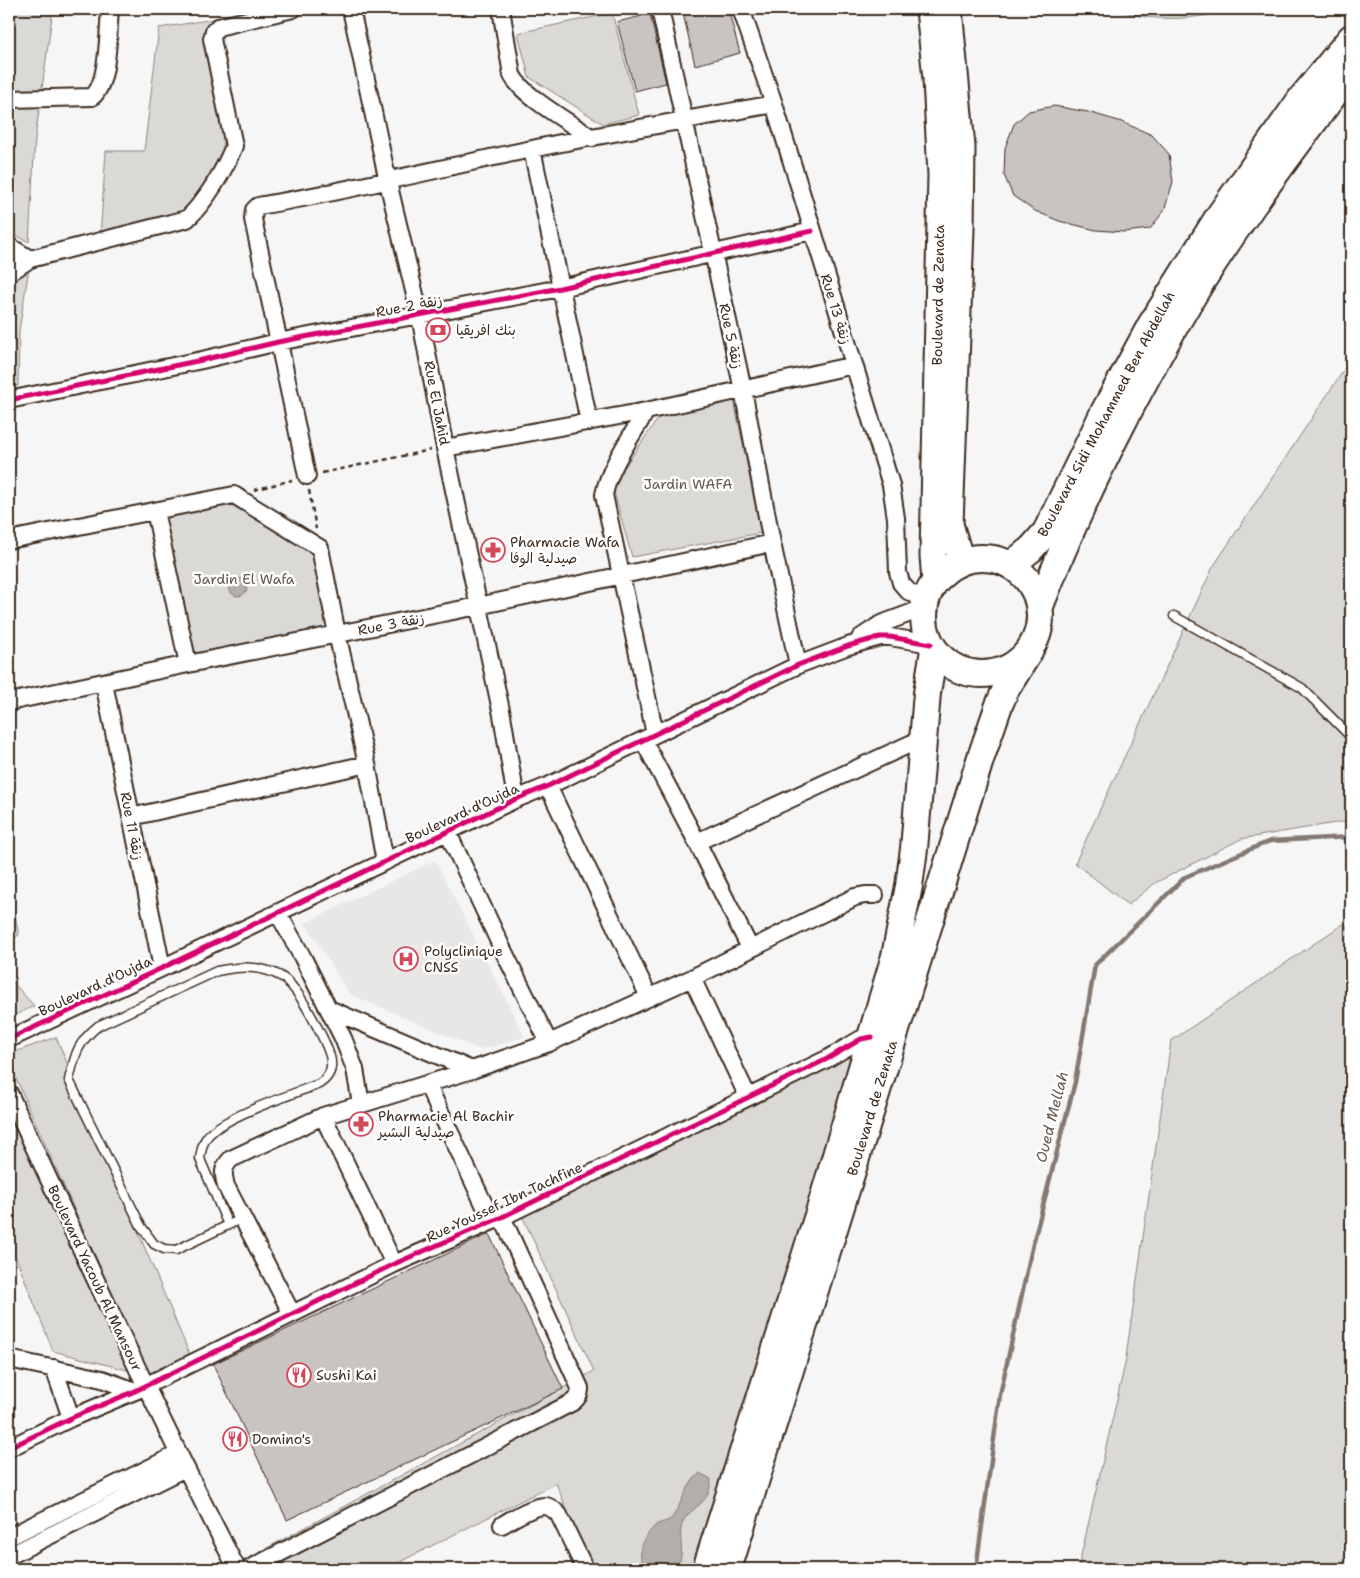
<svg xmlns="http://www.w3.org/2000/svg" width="1360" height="1578" font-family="'Shantell Sans','Playpen Sans Arabic',sans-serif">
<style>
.built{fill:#e9e7e6}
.green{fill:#dbd9d6;stroke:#8b827a}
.water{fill:#b4aeaa;stroke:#847972}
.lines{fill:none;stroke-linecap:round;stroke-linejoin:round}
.stream{stroke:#847972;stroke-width:4.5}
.building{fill:#c9c3c1;stroke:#3b2a1e}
.service-casing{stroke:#3b2a1e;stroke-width:11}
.minor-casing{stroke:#3b2a1e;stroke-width:20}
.primary-casing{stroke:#3b2a1e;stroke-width:29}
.trunk-casing{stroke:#3b2a1e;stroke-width:30}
.path{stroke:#3b2a1e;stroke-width:2.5;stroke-dasharray:5 4;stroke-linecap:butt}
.service{stroke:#fff;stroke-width:8}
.minor{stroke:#fff;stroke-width:16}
.primary{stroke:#fff;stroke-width:25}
.trunk{stroke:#fff;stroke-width:26}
.cycleway-casing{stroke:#fff;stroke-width:8}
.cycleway{stroke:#d6006c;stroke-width:5}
.labels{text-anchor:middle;stroke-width:5;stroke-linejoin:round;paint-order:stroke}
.street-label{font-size:14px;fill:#3b2a1e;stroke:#fff}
.poi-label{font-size:14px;fill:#3b2a1e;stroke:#fff;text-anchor:start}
.park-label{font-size:14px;fill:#63564c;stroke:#fff}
.water-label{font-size:15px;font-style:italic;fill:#65584f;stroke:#fff}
</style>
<rect width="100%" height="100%" fill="#f7f6f6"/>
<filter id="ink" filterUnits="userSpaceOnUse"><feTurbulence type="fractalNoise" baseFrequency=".02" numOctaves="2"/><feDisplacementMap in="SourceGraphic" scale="10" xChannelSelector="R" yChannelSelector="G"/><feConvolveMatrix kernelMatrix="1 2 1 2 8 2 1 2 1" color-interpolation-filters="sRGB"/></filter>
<g filter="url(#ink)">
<!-- built -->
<path class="built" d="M435,860L525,1037L481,1050L349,994L305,923Z"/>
<!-- green -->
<path class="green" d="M15,9H53L35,139L29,242L9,232V59Z
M1118,9H1234C1202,19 1149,24 1118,9Z
M612,13L639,115L603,124L529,77L518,33Z
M214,19L236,137L182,229L100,237L106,151H144L159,28Z
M29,268L19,331L18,386L9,387V282Z
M1351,359V823L1341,822L1241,839L1155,883L1128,905L1075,863L1213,567Z
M733,396L761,533L632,557L612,485L662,413Z
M248,498L325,541L337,634L188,664L155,511Z
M9,886L19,935L9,942Z
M1343,924L1351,929V1569H1078L1125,1364L1171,1041Z
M9,978L34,1006L9,1018Z
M56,1037L192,1360L149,1377L9,1063V1054Z
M858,1048L696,1569H591L556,1483L386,1569H250L245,1560L594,1371L519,1209Z
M9,1100L131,1371L53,1351L9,1240Z"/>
<!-- water -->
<path class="water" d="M229 587a9 9 0 1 1 18 0a9 9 0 1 1-18 0Z
M700,1473L711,1479C710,1507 689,1506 682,1524C677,1540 688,1555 674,1569H649C647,1567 643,1564 642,1561C637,1549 647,1533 656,1525C661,1521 669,1523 673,1516C682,1503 687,1483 700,1473Z"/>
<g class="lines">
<!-- stream -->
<path class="stream" d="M976,1569L1000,1395L1032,1248L1075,1082L1095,965L1185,877L1270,841L1351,837"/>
</g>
<!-- building -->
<path class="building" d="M682,9H728L740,53L695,65Z
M650,14L666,83L635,91L617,22Z
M1054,106L1088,112L1122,122L1152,135L1169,154L1173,182L1164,211L1150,229L1124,232L1096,230L1059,221L1035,211L1013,196L1004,175L1005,148L1014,124L1029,111Z
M489,1234L563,1389L287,1520L213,1364Z"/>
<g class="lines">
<!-- service casing -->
<g class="service-casing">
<path id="service" d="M1174,616L1302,688L1351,737
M228,1225L200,1159C201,1152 202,1143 207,1137C222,1117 293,1094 319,1084C327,1079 332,1072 331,1062C331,1049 304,1001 295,990C290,983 282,976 274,973C255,965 237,967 217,971L98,1026C77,1043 75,1055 69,1080L141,1226L154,1244L164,1249L176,1250L243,1218"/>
</g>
<!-- minor casing -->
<g class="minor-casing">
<path id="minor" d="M351,9L388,182L420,316L445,448L502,715L516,799
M501,9L512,75C523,97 571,123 592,138
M660,9L743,390L772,543L798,665
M741,9L774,104L891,485L896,518L898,572L901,583L908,591L925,601
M9,99L92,97C109,84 108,30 110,9
M532,149L589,422
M9,246L30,259L9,273
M30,259L187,219C206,201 224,171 234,146L212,39L214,31L218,27L293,9
M9,400L202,360L278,342L560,288L812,231
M646,411C632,436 609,467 604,495L655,734
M445,448L646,411L854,365
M307,476L253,219L254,210L258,206C350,191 440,168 532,149C612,132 693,119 774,104
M155,511L188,664
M9,540L234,495L320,548L337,634L367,764L385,862
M860,638L881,624L924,608
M104,683L162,968
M9,702L188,664L478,606L772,543
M643,740L697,842L750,948
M548,786L649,997
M131,817L367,764
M448,833L502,948L549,1043
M697,842L923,738
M278,913L303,958L343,1038L355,1069L361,1104
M692,978L748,1097
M329,1009L472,1070
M9,1039L162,968L516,799L548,786L798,665L848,646L880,637H890L931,644
M427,1084L492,1221
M9,1093C83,1253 156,1413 237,1569
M323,1116L394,1264
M292,1314L226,1186C223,1174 222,1168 231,1159L323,1116L472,1070L549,1043L692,978L855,897L865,895H875
M9,1359L102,1379L135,1391
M54,1368L71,1418
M9,1448L71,1418L135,1391L394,1264L502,1217L827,1059L861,1039L872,1037
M502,1525C512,1519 534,1505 546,1506C552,1507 555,1511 559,1515L585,1569
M9,1537L178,1454
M9,1556L185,1468
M249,1569L573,1402C578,1397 580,1395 580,1388L502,1217"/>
</g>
<!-- primary casing -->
<g class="primary-casing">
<path id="primary" d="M929,9L936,79L941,175L933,556L935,581
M949,9L962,147L961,229L950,524L961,561"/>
</g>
<!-- trunk casing -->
<g class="trunk-casing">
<path id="trunk" d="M924 616a58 58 0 1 1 116 0a58 58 0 1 1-116 0Z
M1011,565L1031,549L1046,532L1104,412L1151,325L1219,216L1301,99L1351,38
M1040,606C1065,541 1094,478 1126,416C1149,372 1173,327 1200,284C1246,211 1299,141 1351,72
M706,1569L821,1206L895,956L909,886L914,849L927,693L934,650
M728,1569L981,757L999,705L1006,689L1029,652"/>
</g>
<!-- path -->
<path class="path" d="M322,473L431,450
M254,490L292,480
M309,490L316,529"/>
<!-- service -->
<use href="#service" class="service"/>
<!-- minor -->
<use href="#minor" class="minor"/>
<!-- primary -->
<use href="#primary" class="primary"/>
<!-- trunk -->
<use href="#trunk" class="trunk"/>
<!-- cycleway casing -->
<g class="cycleway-casing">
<path id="cycleway" d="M9,400L202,360L278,342L560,288L812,231
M9,1039L162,968L516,799L548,786L798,665L848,646L880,637H890L931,644
M9,1448L71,1418L135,1391L394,1264L502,1217L827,1059L861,1039L872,1037"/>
</g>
<!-- cycleway -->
<use href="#cycleway" class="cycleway"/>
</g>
</g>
<!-- icons -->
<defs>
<g id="bank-ring" transform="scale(1.25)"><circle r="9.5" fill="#fff" stroke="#d1495b" stroke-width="1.5"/><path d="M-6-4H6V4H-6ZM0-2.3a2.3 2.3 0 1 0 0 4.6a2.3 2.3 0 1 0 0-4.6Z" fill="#d1495b"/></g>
<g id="pharmacy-ring" transform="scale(1.25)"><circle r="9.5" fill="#fff" stroke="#d1495b" stroke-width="1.5"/><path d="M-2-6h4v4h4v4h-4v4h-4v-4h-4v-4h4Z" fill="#d1495b"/></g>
<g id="hospital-ring" transform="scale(1.25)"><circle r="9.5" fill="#fff" stroke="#d1495b" stroke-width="1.5"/><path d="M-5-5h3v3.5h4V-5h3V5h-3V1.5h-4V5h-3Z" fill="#d1495b"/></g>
<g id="restaurant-ring" transform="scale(1.25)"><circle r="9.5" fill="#fff" stroke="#d1495b" stroke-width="1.5"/><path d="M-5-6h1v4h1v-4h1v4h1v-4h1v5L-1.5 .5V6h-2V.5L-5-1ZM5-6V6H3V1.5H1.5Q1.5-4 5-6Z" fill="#d1495b"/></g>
</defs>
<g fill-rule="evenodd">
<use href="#bank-ring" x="438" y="330"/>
<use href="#pharmacy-ring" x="493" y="550"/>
<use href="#hospital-ring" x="406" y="959"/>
<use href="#pharmacy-ring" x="361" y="1124"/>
<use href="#restaurant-ring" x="299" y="1375"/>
<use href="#restaurant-ring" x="235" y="1439"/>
</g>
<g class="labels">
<!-- street labels -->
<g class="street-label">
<text transform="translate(938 295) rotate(-89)" y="5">Boulevard de Zenata</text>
<text transform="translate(409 306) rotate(-11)" y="5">Rue 2 زنقة</text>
<text transform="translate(836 309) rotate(73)" y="5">Rue 13 زنقة</text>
<text transform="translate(731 336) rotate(78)" y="5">Rue 5 زنقة</text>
<text transform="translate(437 403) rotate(79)" y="5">Rue El Jahid</text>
<text transform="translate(1106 414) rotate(-62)" y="5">Boulevard Sidi Mohammed Ben Abdellah</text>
<text transform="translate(391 624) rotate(-11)" y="5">Rue 3 زنقة</text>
<text transform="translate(462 813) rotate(-25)" y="5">Boulevard d'Oujda</text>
<text transform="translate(132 826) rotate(79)" y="5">Rue 11 زنقة</text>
<text transform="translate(95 986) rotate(-25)" y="5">Boulevard d'Oujda</text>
<text transform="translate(872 1108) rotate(-73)" y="5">Boulevard de Zenata</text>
<text transform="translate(504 1202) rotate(-25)" y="5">Rue Youssef Ibn Tachfine</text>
<text transform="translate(95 1278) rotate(65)" y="5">Boulevard Yacoub Al Mansour</text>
</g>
<!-- poi labels -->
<g class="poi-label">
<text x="456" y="335">بنك افريقيا</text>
<text x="510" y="547">Pharmacie Wafa<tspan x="510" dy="16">صيدلية الوفا</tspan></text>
<text x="424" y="956">Polyclinique<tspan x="424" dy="16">CNSS</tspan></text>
<text x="378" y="1121">Pharmacie Al Bachir<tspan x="378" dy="16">صيدلية البشير</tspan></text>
<text x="316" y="1380">Sushi Kai</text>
<text x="252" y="1444">Domino's</text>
</g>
<!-- park labels -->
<g class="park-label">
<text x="688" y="489">Jardin WAFA</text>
<text x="244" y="584">Jardin El Wafa</text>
</g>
<!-- water labels -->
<g class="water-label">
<text transform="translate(1052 1117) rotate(-76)" y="5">Oued Mellah</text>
</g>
</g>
<!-- margin -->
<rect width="1360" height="1578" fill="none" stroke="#fff" stroke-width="30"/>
<rect x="15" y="15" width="1330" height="1548" fill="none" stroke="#3b2a1e" stroke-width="2" filter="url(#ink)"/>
</svg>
